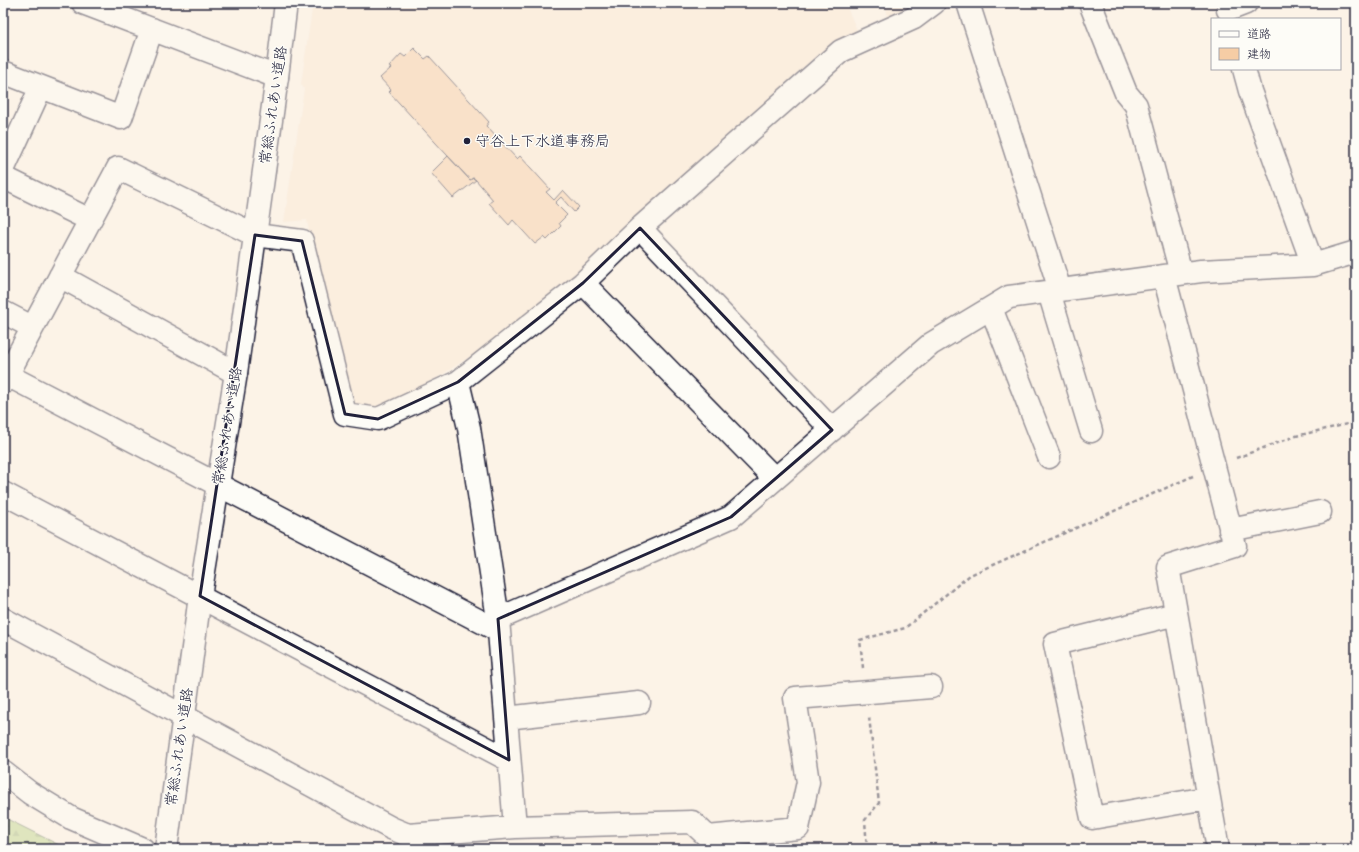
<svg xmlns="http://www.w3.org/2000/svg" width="1359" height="852" font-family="'Architects Daughter','Klee One',sans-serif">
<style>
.built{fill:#fae8d3}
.forest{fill:url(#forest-firs);stroke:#6f7c64}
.building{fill:#f6cda5;stroke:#22223b}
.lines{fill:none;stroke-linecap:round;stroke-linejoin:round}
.minor-casing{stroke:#22223b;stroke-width:25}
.tertiary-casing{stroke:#22223b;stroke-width:25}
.path{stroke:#22223b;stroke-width:2.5;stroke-dasharray:4 3;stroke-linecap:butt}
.minor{stroke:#fdfcf7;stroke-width:22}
.tertiary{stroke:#fdfcf7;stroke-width:22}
.marked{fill:none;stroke:#22223b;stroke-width:3;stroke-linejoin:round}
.poi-dot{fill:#22223b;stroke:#fdfcf7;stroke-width:1.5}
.labels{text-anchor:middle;stroke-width:3;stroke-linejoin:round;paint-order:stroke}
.street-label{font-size:15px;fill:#22223b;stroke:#fdfcf7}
.poi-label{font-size:15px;fill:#22223b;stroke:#fdfcf7;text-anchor:start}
</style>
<defs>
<pattern id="forest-firs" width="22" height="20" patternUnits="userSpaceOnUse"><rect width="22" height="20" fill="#bcd58c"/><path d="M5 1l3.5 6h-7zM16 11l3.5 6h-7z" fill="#a1b77a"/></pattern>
</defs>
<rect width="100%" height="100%" fill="#fcf3e7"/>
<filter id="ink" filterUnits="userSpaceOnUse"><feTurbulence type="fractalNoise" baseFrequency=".025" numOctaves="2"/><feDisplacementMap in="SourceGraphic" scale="8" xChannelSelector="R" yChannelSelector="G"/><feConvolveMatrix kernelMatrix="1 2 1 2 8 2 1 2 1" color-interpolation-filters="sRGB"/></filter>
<g filter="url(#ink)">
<!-- built -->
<path class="built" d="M313,3H845L857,30L822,51L644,209L531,317L440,376L373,412L357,411L332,345L320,295L307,220L284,222L304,89L301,84Z
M885,3H918L912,8L888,18Z"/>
<!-- forest -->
<path class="forest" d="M3,817L67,849H3Z"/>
<!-- building -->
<path class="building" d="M414,48L425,59L429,56L489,122L486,126L517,159L520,156L550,189L546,192L554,200L563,190L579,207L574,212L561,197L555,203L567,215L559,223L561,226L547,240L544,237L535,244L513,220L509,225L489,203L493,200L476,180L473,178L470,180L389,92L391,90L380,78L391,68L389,67L401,54L405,57Z
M448,156L470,180L473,178L476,180L453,198L431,173Z"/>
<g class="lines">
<!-- minor casing -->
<g class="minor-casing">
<path id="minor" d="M83,3L277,77
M968,3L1060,290
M1090,3L1126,93L1136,105L1181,273
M1228,10L1246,3
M1244,69L1250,91L1313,265
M3,72L121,118L152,29
M3,170L41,87
M3,177L90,220
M640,228L832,430
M60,276L236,373
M1164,276L1235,546L1168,567L1218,849
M583,283L775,479
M1049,292L1091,431
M991,308L1049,457
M3,312L32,327
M7,375L499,631
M458,382L469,428L498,619L515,827
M3,383L118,168L255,235L302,241L345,414L378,419L458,382L583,283L640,228L841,51L914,18L934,3
M3,493L509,760
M1230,530L1320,512
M1176,614L1055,644L1092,818L1207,798
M3,619L391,828L408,835L515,827L692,822L708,837L798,828L808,782L795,698L931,687
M498,619L731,517L931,344L1009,297L1201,271L1313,265L1356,252
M506,718L639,703
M3,772L30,793L71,818L143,849"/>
</g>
<!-- tertiary casing -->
<g class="tertiary-casing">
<path id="tertiary" d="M166,849L200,596L236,373L277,77L286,3"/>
</g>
<!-- path -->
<path class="path" d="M1236,458L1296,436L1356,422
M863,668L860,640L905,628L970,575L1193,476
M867,849L865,820L879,803L869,717"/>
<!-- minor -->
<use href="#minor" class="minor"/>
<!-- tertiary -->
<use href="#tertiary" class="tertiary"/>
</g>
</g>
<!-- marked area -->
<path d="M0 0H1359V852H0ZM640,228L832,430L731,517L498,619L509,760L200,596L255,235L302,241L345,414L378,419L458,382L583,283Z" fill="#fcf3e7" fill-opacity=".55" fill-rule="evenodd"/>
<path class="marked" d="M640,228L832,430L731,517L498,619L509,760L200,596L255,235L302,241L345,414L378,419L458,382L583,283Z"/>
<!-- markers -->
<circle class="poi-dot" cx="467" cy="141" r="4"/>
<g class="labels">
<!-- street labels -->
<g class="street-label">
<text transform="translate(273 105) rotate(-82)" y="5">常総ふれあい道路</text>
<text transform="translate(227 426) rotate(-81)" y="5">常総ふれあい道路</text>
<text transform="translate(179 747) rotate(-82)" y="5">常総ふれあい道路</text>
</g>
<!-- poi labels -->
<g class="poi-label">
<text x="475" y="146">守谷上下水道事務局</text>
</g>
</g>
<!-- margin -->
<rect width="1359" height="852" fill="none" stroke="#fdfcf7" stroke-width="16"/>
<rect x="8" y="8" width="1343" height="836" fill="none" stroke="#22223b" stroke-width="1.5" filter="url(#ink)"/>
<!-- legend -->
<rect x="1211" y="18" width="130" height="52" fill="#fdfcf7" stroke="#a5a5ac"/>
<rect x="1219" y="31" width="20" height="6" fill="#fdfcf7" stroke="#a5a5ac"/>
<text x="1247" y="38" font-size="12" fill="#22223b">道路</text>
<rect x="1219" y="48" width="20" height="12" fill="#f6cda5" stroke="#a5a5ac"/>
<text x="1247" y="58" font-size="12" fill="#22223b">建物</text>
</svg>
